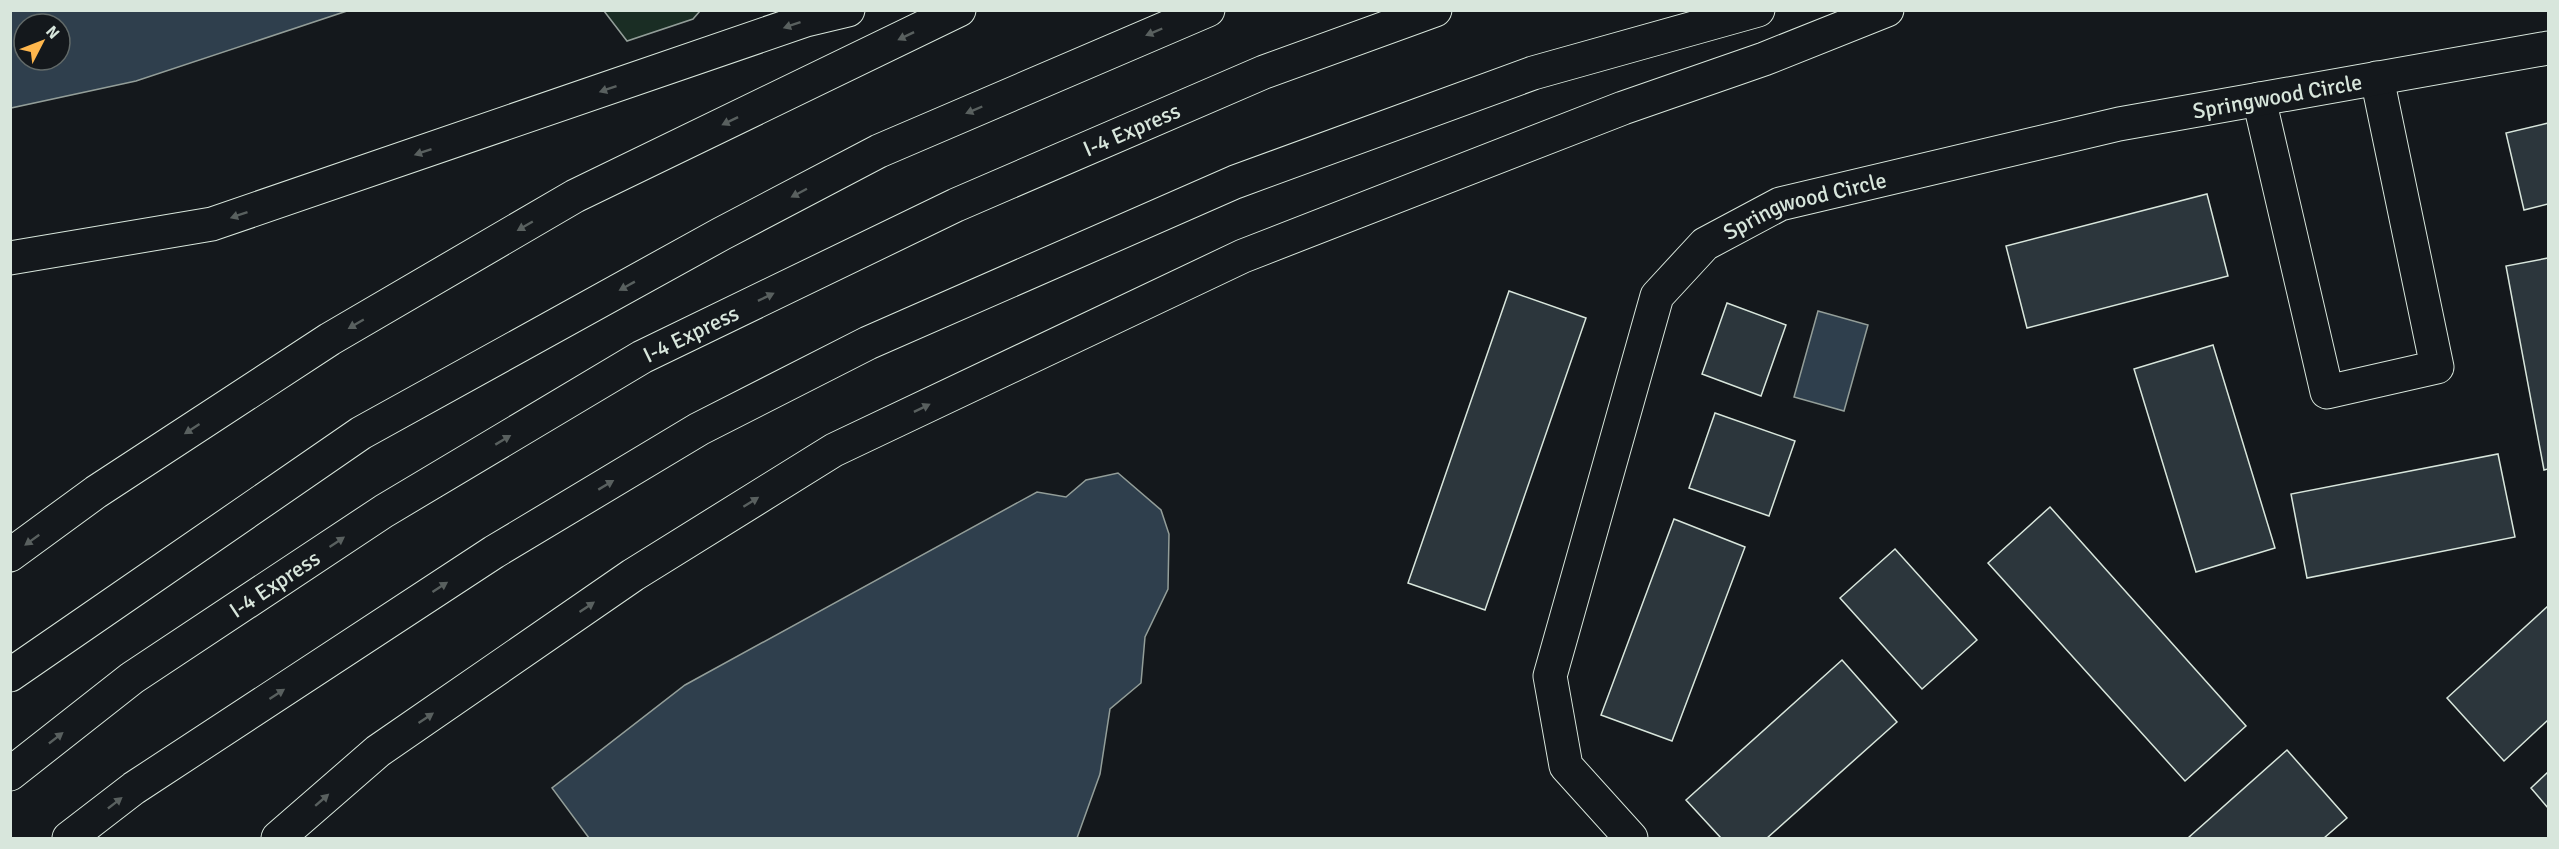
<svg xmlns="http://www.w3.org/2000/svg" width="2559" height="849" font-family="Signika,sans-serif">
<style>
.green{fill:#1a2d24;stroke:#939e99;stroke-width:1.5}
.water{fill:#2f3f4d;stroke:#939e99;stroke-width:1.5;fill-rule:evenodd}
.building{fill:#2c363c;stroke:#d8e6dc;stroke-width:1.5}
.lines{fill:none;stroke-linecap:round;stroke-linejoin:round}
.minor-casing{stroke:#d8e6dc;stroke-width:35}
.highway-casing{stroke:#d8e6dc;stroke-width:35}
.minor{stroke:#14181c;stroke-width:33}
.highway{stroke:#14181c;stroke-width:33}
.oneway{fill:#59605f}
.labels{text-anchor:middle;stroke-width:4.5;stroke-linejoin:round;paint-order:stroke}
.street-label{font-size:22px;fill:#d8e6dc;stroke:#14181c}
</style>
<rect width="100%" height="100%" fill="#14181c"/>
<!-- green -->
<path class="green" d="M604,11H700L693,19L627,41Z"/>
<!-- water -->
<path class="water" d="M10,11L11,10L347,11L136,81L11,108ZM24,24H60V60H24Z
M1818,311L1868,325L1844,411L1794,397Z
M1118,473L1161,510L1169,534L1168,589L1145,637L1141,683L1110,709L1100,774L1077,838H589L552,788L685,685L1037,492L1066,497L1086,480Z"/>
<!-- building -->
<path class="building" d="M2548,123V204L2524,210L2506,133Z
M2207,194L2228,276L2027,328L2006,246Z
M2548,258V469L2544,470L2506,266Z
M1509,291L1586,318L1485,610L1408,583Z
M1727,303L1786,325L1761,396L1702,374Z
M2213,345L2275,548L2196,572L2134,369Z
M1715,413L1795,441L1769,516L1689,488Z
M2498,454L2515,537L2307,578L2291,494Z
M2050,507L2246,726L2185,781L1988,563Z
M1674,519L1745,547L1672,741L1601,715Z
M1895,549L1977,640L1922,689L1840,598Z
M2548,606V720L2504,761L2447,698Z
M1842,660L1897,722L1767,838H1721L1686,800Z
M2287,750L2347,818L2324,838H2188Z
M2548,772V808L2531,788Z"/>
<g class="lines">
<!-- minor casing -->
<g class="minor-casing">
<g id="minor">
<path d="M2259,99L2327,392L2437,367L2377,78"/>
<path id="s1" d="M1631,838L1566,766L1550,676L1657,296L1705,244L1780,204L2119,124L2548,48"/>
</g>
</g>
<!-- highway casing -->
<g class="highway-casing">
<g id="highway">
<path d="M10,258L212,224L806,20L848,10"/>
<path d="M10,555L96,492L330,339L575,196L959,10"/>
<path d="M10,675L361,433L721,234L879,151L1208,10"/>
<path id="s2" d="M10,774L132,678L384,511L642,357L956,205L1264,72L1435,10"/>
<path d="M69,838L134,788L494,552L699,429L868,343L1235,182L1533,73L1758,10"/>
<path d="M278,838L378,751L633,575L834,450L1243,256L1623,108L1764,59L1887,10"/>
</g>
</g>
<!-- minor -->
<use href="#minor" class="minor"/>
<!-- highway -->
<use href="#highway" class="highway"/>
</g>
<!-- one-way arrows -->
<defs><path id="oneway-solid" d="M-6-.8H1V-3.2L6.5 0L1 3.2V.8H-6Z" transform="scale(1.5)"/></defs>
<g class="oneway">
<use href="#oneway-solid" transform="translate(792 25) rotate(161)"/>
<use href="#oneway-solid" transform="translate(1154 32) rotate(157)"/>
<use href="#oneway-solid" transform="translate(906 36) rotate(154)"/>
<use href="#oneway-solid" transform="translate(608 89) rotate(161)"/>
<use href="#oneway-solid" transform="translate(974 110) rotate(157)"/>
<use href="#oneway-solid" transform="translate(730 121) rotate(154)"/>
<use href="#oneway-solid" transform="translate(423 152) rotate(161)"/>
<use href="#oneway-solid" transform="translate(799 193) rotate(152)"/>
<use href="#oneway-solid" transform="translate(239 215) rotate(161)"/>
<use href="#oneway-solid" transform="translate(525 226) rotate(150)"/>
<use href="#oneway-solid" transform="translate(627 286) rotate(151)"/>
<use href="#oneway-solid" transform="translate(766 297) rotate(-26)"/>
<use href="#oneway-solid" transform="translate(356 324) rotate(150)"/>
<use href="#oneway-solid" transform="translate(922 408) rotate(-26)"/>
<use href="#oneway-solid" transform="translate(192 429) rotate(147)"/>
<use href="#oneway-solid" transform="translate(503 440) rotate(-31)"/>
<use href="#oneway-solid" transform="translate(606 485) rotate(-31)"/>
<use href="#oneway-solid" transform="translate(751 502) rotate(-32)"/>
<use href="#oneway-solid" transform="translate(32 540) rotate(144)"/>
<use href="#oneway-solid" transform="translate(337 542) rotate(-34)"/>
<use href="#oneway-solid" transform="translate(440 587) rotate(-33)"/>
<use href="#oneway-solid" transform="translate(587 607) rotate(-34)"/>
<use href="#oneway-solid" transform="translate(277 694) rotate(-33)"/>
<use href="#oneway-solid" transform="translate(426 718) rotate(-34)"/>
<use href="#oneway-solid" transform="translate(56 738) rotate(-38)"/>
<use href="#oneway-solid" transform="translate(322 800) rotate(-41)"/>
<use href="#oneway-solid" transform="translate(115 803) rotate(-38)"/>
</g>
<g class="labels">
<!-- street labels -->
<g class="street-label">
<text dy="8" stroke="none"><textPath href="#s1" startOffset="1248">Springwood Circle</textPath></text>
<text dy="8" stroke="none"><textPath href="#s2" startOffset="1298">I-4 Express</textPath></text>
<text dy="8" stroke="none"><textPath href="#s1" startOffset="762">Springwood Circle</textPath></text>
<text dy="8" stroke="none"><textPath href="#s2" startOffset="812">I-4 Express</textPath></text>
<text dy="8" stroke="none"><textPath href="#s2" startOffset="326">I-4 Express</textPath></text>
</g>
</g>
<!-- border -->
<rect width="2559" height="849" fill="none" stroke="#d8e6dc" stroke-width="24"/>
<!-- north arrow -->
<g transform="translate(42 42) rotate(48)"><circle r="28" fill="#14181c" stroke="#626a69" stroke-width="1.5"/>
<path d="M0-4.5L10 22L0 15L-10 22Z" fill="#ffb74d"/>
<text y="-9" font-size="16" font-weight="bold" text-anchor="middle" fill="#d8e6dc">N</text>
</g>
</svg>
